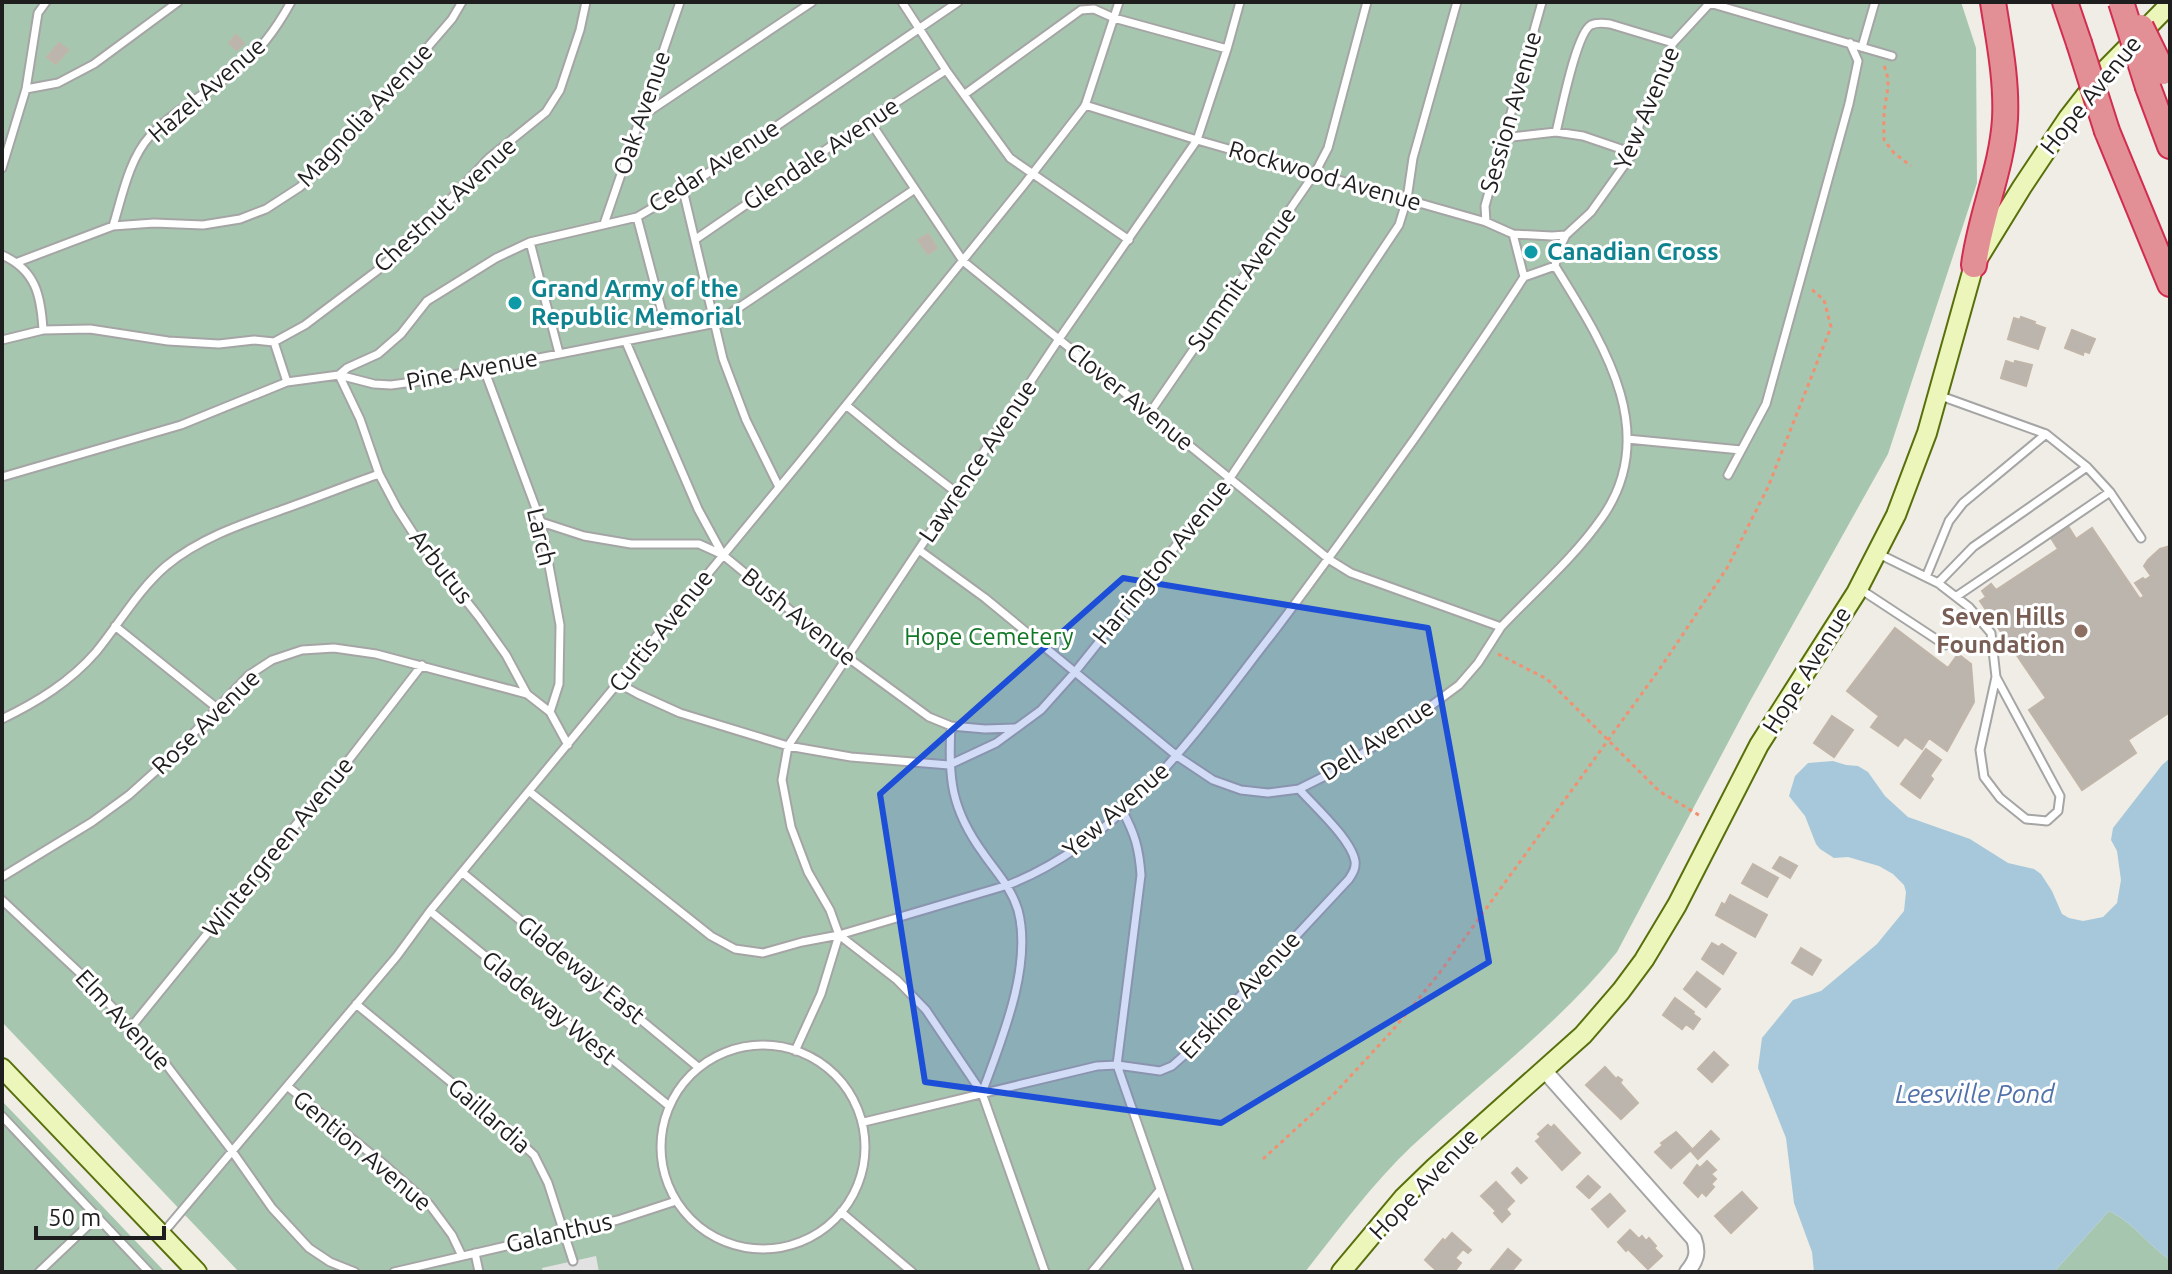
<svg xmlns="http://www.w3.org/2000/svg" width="2172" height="1274" font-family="Ubuntu,sans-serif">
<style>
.cemetery{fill:#a7c6b0}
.parking{fill:#e2e2e2}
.water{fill:#a7c8da}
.building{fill:#bbb5ae;stroke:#c0b5a8;stroke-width:2}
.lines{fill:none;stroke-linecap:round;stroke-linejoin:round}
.lane-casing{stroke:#a5a5a5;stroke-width:11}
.street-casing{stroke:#a5a5a5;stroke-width:18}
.secondary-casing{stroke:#58700b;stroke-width:22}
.highway-casing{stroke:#d12d50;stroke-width:28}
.path{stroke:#f29072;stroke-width:3;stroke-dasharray:4 4;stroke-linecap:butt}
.lane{stroke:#fff;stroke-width:7}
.street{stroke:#fff;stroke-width:14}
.secondary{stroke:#ecf6bb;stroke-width:18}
.highway{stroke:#e29095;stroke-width:24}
.highway-bridge-casing{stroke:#d12d50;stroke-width:28;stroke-linecap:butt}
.highway-bridge{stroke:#e29095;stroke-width:24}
.marked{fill:#1d4ed8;fill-opacity:0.2;stroke:#1d4ed8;stroke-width:6;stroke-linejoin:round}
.culture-dot{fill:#0f9aa8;stroke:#fff;stroke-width:3}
.education-dot{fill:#8d6e63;stroke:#fff;stroke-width:3}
.labels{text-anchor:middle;stroke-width:6;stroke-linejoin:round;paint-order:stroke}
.street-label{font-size:24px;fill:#1e1e1e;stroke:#fff}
.culture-label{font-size:24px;font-weight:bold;fill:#0d838f;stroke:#fff;text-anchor:start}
.education-label{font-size:24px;font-weight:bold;fill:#785e54;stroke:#fff;text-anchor:end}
.park-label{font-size:24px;fill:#117727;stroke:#fff}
.water-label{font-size:26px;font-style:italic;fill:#5071a9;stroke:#fff}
</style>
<rect width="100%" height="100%" fill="#efede5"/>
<!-- cemetery -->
<path class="cemetery" d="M2,2H1961L1976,48L1977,183L1888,454L1749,703L1617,952C1558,1025 1481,1082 1412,1146C1372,1184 1339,1229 1305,1272H239L2,1022Z
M2,1101L165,1272H2Z
M2109,1211C2133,1222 2148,1245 2170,1260V1272H2054Z"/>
<!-- parking -->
<path class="parking" d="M596,1256L599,1272H543L542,1268Z"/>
<!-- water -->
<path class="water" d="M2170,758V1260C2148,1245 2133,1222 2109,1211L2054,1272H1814L1812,1252L1794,1203L1786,1138L1758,1068L1762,1038L1793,1000L1821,991L1877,944L1904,911L1906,892L1904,885L1893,874L1879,866L1848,857L1834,858L1820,849L1816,844L1805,816L1789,796L1795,776L1808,763L1833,761L1846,765L1858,766L1868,772L1885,796L1908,817L1970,839L2008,863L2034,869L2041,874L2052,891L2062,914L2069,918L2083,921L2103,917L2117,903L2121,880L2117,851L2111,840L2113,828L2162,765Z"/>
<!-- building -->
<path class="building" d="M236,35L244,43L237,50L229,43Z
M59,43L68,50L56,64L47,57Z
M928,234L937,248L928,254L918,240Z
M2021,317L2035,322L2034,324L2045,328L2038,349L2008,339L2014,318L2020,320Z
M2072,330L2095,339L2089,353L2084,351L2083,355L2065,348Z
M2006,361L2014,364L2015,361L2032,365L2026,386L2001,378Z
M2068,526L2076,539L2092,528L2140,599L2144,596L2135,583L2143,578L2145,580L2151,576L2144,566L2148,560L2160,549L2170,546V712L2128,740L2136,753L2082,790L2029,710L2046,698L1980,601L1986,597L1982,591L1991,584L1996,590L2058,549L2051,538Z
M1895,628L1948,668L1958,654L1971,664L1974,702L1947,751L1929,738L1922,749L1905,737L1898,746L1871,727L1879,716L1847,691Z
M1832,716L1853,730L1834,757L1814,743Z
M1926,749L1941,760L1930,776L1933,779L1920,798L1901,784Z
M1780,857L1797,866L1790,878L1773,868Z
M1753,864L1778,878L1767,897L1742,883Z
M1730,895L1767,915L1755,937L1716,915L1722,903L1725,905Z
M1712,943L1719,947L1722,944L1736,953L1723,974L1702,959Z
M1801,948L1821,960L1812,975L1792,963Z
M1697,972L1720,989L1706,1007L1684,989Z
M1675,998L1694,1012L1693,1014L1700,1019L1693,1029L1686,1024L1682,1029L1663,1015Z
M1714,1052L1728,1065L1712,1082L1698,1069Z
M1605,1067L1616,1079L1618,1077L1622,1080L1620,1083L1638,1103L1621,1119L1586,1085Z
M1548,1125L1551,1128L1554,1125L1580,1153L1562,1170L1536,1141L1541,1137L1538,1134Z
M1711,1131L1719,1139L1698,1159L1691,1151Z
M1676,1132L1692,1149L1671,1168L1655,1152L1663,1145L1661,1143Z
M1707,1161L1716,1170L1711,1174L1716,1179L1711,1184L1714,1187L1706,1196L1702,1192L1698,1197L1684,1183L1697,1165L1700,1168Z
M1517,1168L1527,1178L1521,1183L1512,1173Z
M1588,1176L1600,1187L1589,1198L1577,1187Z
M1496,1182L1514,1201L1506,1209L1510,1214L1502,1222L1494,1213L1496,1211L1481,1196Z
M1742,1192L1757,1208L1731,1233L1715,1216Z
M1610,1194L1625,1211L1608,1227L1592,1209Z
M1630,1230L1639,1239L1642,1236L1646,1241L1649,1238L1656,1246L1654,1248L1662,1256L1648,1269L1628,1249L1626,1251L1618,1242Z
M1452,1233L1471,1250L1468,1253L1463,1249L1455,1258L1461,1263L1454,1272L1444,1270L1438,1272L1425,1260L1443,1239L1445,1241Z
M1508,1249L1521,1260L1511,1272H1489Z"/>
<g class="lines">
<!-- lane casing -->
<g class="lane-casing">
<path id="lane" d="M902,2L946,70L1010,158L1129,240
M1706,2L1892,56
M1862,47L1875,2
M26,89L58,83L94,64L178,2
M965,94L1081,10L1094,9L1114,18L1227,49
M1085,105L1197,140L1486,222L1513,234L1552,236L1566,235
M642,116L812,2
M869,120L963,261L1330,560L1351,573L1501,627C1534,592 1573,559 1601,519C1663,433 1602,342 1555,266
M1556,132C1561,113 1576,33 1591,25C1597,22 1604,23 1610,24L1673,43
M1503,138L1556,132L1583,136L1633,153
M2,168L26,89L38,13L46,2
M683,190L723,359L746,420L779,487
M637,217L667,331
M1486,222L1485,206L1542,2
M604,224L680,2
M113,226C122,197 129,159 150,136C173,111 207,93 233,73C259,52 275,31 291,2
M696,239L869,120L946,70
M530,242L559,353
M2,255C36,270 41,296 43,330
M18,262L113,226L154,223L203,225L240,219L266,209L300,187L339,150L452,19L462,2
M1524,277L1555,266L1558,251L1566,235L1591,212L1633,153L1640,122L1673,43L1710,3
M2,340L43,330L90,329L168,341L219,344L254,340L274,342L305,325L378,270L417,235L489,158L546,112L560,90L580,30L586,2
M274,342L287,382
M626,342L698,509L723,555L847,657L929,717L951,726L985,729L1015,728
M484,369L541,522L560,625L559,684L550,712
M846,405L896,446L957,493
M1149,414L1315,173L1328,148L1367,2
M2046,434L2087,467L2110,492L2141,538
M1627,439L1741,450
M1728,475L1766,404L1849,104L1858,61L1850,43
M2,477L181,425L287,382L339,375L374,384L391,385L428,380L716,323L915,189
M541,522L584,536L631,544H699L721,554
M919,550L985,598L1177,756L1213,780L1241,790L1268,793L1299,789L1335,771L1393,734L1459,685L1478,663L1501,627
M1879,554L1938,583L1969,607L1991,633L1996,677L1980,750L1984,777L2000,798L2026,819L2047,821L2058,811L2060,796L1996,677
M1926,577L1949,521L1963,503L2046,434L1938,395
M1938,583L1973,547L2087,467
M1860,589L1945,645
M1957,596L2110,492
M115,626L217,708
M618,683L638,694L680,713L788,746L851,757L949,765L996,743L1041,710L1075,672L1230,478L1399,225L1407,199L1413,158L1457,2
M2,719C37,702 70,682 96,652C119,624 138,590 166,566C201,537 245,523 287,508C318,497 348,485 379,474
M951,726C948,778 951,809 983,853C996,872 1011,887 1018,910C1033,966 1001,1041 982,1093
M568,745L550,712L527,694L506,655L479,617L415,536L397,508L379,474L360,419L339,375L347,368L378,354L401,334L427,301L496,258L530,242L637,217L683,190L958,2
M530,792L711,936L735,949L763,953L802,942L839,935L1008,885C1126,839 1201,725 1276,629C1324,566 1369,502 1415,438C1452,384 1489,332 1524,277L1513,234
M1122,810C1135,834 1139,848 1141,875L1117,1065L1189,1272
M463,873L698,1067
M2,877L92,822L129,795L167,761L249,675L272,660L302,650L334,648L376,654L527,694
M2,900L82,975L165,1063L232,1151L272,1208L309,1248L330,1262L355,1272
M430,911L668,1105
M839,935L897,980L926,1010L982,1093L1045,1272
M356,1004L480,1106L534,1155L548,1183L573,1261
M132,1026L351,757L422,665
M661 1147a102 102 0 1 1 204 0a102 102 0 1 1-204 0Z
M795,1051L821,994L839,935L830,910L808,872L791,827L782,780L788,746L1059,339L1197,140L1227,49L1240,2
M287,1086L386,1166L429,1204L452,1235L462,1256
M2,1116L149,1272
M864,1122L1097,1066L1117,1065L1160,1071L1172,1066L1189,1051L1349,879C1353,873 1356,868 1355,861C1351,839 1314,806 1299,789
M841,1212L912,1272
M163,1233L397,956L430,911L800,462L1023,186L1085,106L1119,2
M475,1253L479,1272
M39,1272L97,1217
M394,1272L618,1220L676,1201
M1092,1272L1160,1190"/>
</g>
<!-- street casing -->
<g class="street-casing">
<path id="street" d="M1544,1070L1694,1239C1699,1253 1696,1261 1687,1272"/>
</g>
<!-- secondary casing -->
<g class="secondary-casing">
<path id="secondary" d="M2,1068L197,1272
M1341,1272L1403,1198L1435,1167L1583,1035L1621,991L1644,960L1677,905L1759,745L1856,593L1896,515L1927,433L1974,265L2022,187L2068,118L2107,68L2170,4"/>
</g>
<!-- highway casing -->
<g class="highway-casing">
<path id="highway" d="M2065,2L2079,43
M2148,87L2170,146
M2107,131L2170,284
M1974,265C1980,216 2002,169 2005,119C2007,80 1999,41 1993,2"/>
</g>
<!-- path -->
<path class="path" d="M1884,66C1891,81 1887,91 1885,106C1883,117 1884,129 1884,140L1894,153L1911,166
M1498,654L1547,679L1659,791L1702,817
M1263,1159L1335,1093L1392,1031L1438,975L1661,667L1727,568L1768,487L1831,327L1824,300L1810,288"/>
<!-- lane -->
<use href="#lane" class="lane"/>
<!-- street -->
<use href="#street" class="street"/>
<!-- secondary -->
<use href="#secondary" class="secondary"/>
<!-- highway -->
<use href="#highway" class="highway"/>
<!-- highway-bridge casing -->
<g class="highway-bridge-casing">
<path id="highway-bridge" d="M2121,2L2148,87
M2141,27L2163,72
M2079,43L2107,131"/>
</g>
<!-- highway-bridge -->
<use href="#highway-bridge" class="highway-bridge"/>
</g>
<!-- marked area -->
<path class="marked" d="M1123,578L1428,628L1489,962L1221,1123L925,1082L880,794Z"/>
<!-- markers -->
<g class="culture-dot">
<circle cx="1531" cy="252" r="8"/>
<circle cx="515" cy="303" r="8"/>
</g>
<circle class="education-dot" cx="2081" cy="631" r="8"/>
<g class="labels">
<!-- street labels -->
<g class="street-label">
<text transform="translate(207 90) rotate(-41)" y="8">Hazel Avenue</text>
<text transform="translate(2091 95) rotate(-51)" y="8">Hope Avenue</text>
<text transform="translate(1647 108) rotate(-67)" y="8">Yew Avenue</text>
<text transform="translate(1511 112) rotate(-74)" y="8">Session Avenue</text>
<text transform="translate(642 113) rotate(-71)" y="8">Oak Avenue</text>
<text transform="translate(365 115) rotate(-47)" y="8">Magnolia Avenue</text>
<text transform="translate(821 154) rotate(-34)" y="8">Glendale Avenue</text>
<text transform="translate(714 166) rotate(-33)" y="8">Cedar Avenue</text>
<text transform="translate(1325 176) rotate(16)" y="8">Rockwood Avenue</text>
<text transform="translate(445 205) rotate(-43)" y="8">Chestnut Avenue</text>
<text transform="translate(1242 279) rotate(-55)" y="8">Summit Avenue</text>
<text transform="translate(472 370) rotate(-11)" y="8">Pine Avenue</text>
<text transform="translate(1130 397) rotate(39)" y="8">Clover Avenue</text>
<text transform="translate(978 461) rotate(-56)" y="8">Lawrence Avenue</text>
<text transform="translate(541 537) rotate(77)" y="8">Larch</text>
<text transform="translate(1162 562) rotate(-51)" y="8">Harrington Avenue</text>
<text transform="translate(441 567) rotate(52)" y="8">Arbutus</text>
<text transform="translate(799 617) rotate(39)" y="8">Bush Avenue</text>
<text transform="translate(661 631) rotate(-51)" y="8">Curtis Avenue</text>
<text transform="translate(1807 670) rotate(-58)" y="8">Hope Avenue</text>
<text transform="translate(206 722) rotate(-44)" y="8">Rose Avenue</text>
<text transform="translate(1377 740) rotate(-33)" y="8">Dell Avenue</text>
<text transform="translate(1116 810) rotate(-41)" y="8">Yew Avenue</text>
<text transform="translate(278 847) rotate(-51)" y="8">Wintergreen Avenue</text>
<text transform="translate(581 970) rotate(39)" y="8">Gladeway East</text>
<text transform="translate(1240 995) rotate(-47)" y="8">Erskine Avenue</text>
<text transform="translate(549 1008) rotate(39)" y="8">Gladeway West</text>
<text transform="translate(123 1020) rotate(47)" y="8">Elm Avenue</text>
<text transform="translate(489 1116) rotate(41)" y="8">Gaillardia</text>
<text transform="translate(362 1151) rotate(40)" y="8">Gention Avenue</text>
<text transform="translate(1424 1184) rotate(-46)" y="8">Hope Avenue</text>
<text transform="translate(559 1233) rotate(-13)" y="8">Galanthus</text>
</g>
<!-- culture labels -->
<g class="culture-label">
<text x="1547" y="260">Canadian Cross</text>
<text x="531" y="297">Grand Army of the<tspan x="531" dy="28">Republic Memorial</tspan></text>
</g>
<!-- education labels -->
<g class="education-label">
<text x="2065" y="625">Seven Hills<tspan x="2065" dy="28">Foundation</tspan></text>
</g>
<!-- park labels -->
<g class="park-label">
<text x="989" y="645">Hope Cemetery</text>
</g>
<!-- water labels -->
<g class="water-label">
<text x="1975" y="1103">Leesville Pond</text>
</g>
</g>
<!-- border -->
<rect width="2172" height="1274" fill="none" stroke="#1e1e1e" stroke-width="8"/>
<!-- scale -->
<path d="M36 1226v12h128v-12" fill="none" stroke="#1e1e1e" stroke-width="4"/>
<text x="48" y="1226" font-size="24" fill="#1e1e1e" stroke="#ffffff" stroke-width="6" paint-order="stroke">50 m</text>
</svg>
